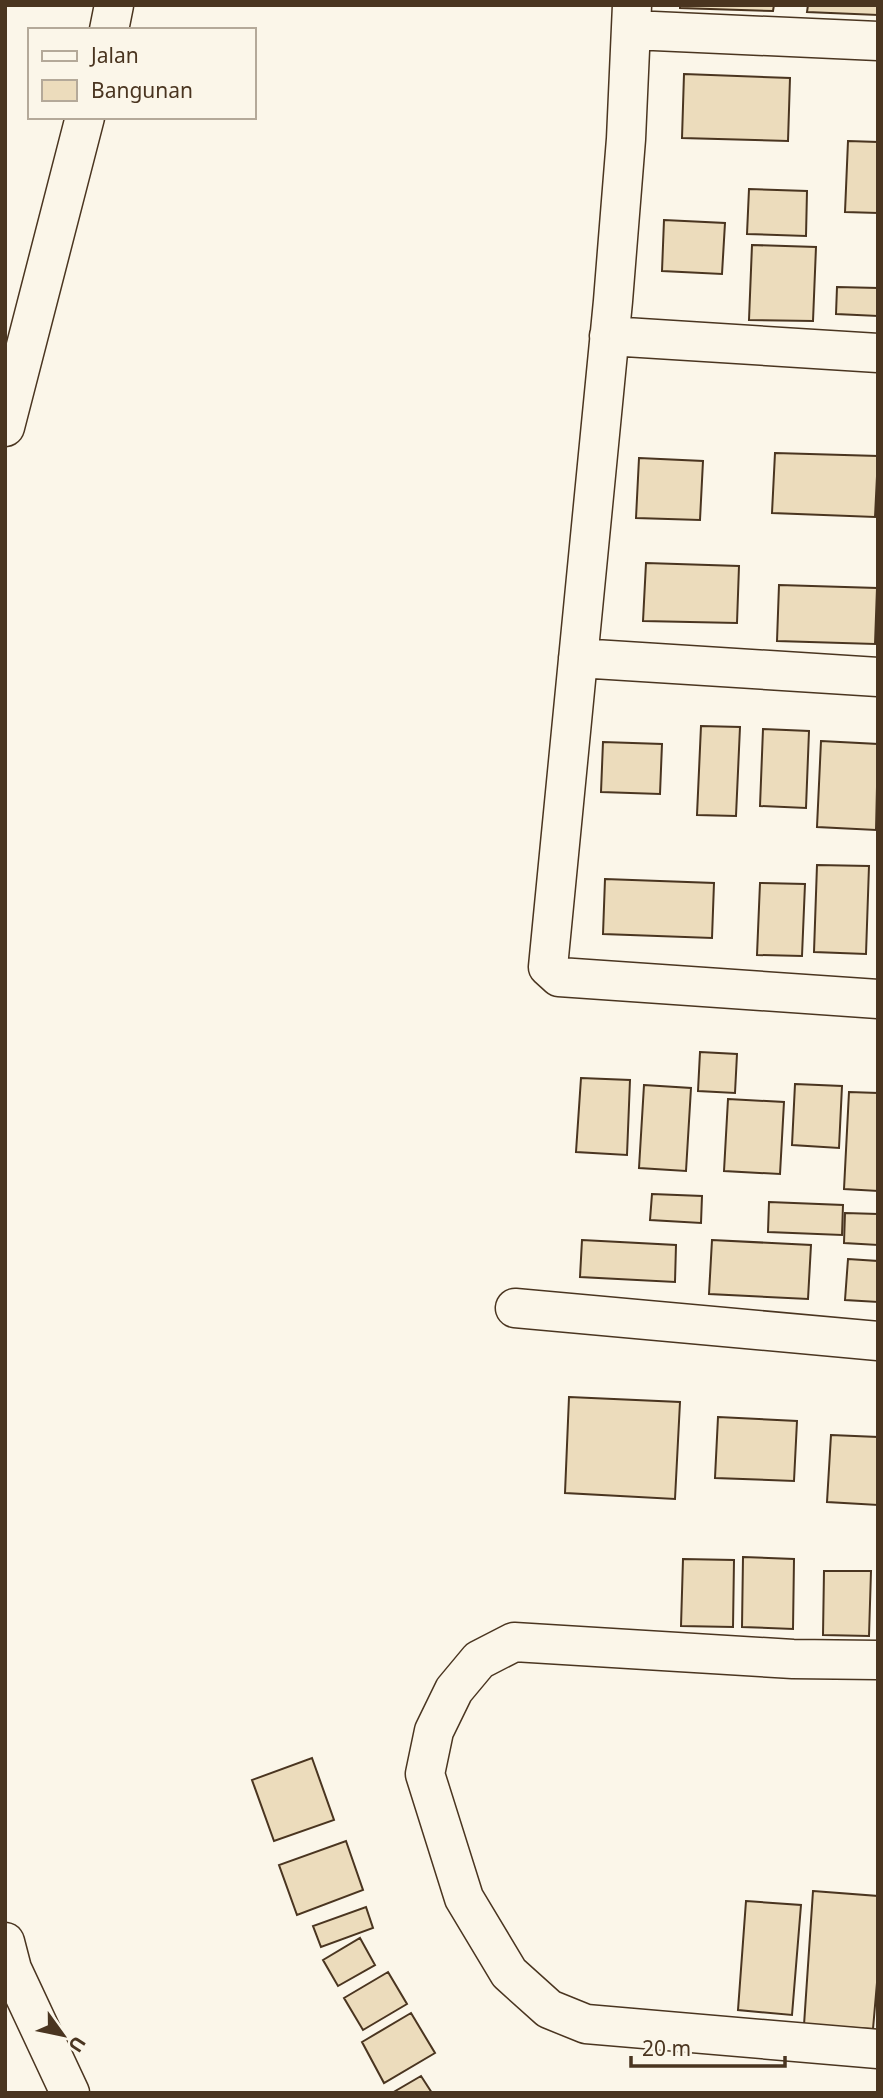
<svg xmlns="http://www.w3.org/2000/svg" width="883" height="2098" font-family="'Noto Sans',sans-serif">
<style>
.building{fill:#ecdcbc;stroke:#4a3520;stroke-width:2}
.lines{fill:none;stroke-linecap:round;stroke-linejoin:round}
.street-casing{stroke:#4a3520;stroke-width:41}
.street{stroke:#fbf6e9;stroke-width:38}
</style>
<rect width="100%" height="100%" fill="#fbf6e9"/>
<!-- building -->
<path class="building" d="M680,5H774L773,11L680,8Z
M808,5H878V15L807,12Z
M684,74L790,78L788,141L682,138Z
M848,141L878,142V213L845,212Z
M749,189L807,191L806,236L747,234Z
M664,220L725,223L722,274L662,271Z
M752,245L816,247L813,321L749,320Z
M837,287L878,288V316L836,314Z
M775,453L878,456L875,517L772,513Z
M639,458L703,461L700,520L636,518Z
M646,563L739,566L737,623L643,621Z
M779,585L877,588L875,644L777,641Z
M701,726L740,727L736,816L697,815Z
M763,729L809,731L806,808L760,806Z
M821,741L878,744L876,830L817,827Z
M603,742L662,744L660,794L601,792Z
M817,865L869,866L866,954L814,952Z
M605,879L714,883L712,938L603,934Z
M760,883L805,884L802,956L757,955Z
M700,1052L737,1054L735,1093L698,1091Z
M581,1078L630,1080L627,1155L576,1152Z
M795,1084L842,1086L839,1148L792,1145Z
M644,1085L691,1088L686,1171L639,1168Z
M849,1092L878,1093V1191L844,1189Z
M728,1099L784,1102L780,1174L724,1171Z
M652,1194L702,1196L701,1223L650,1220Z
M769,1202L843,1205L842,1235L768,1232Z
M845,1213L878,1214V1245L844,1243Z
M582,1240L676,1245L675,1282L580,1277Z
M712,1240L811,1245L808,1299L709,1294Z
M848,1259L878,1261V1302L845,1300Z
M569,1397L680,1402L675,1499L565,1493Z
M718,1417L797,1421L794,1481L715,1478Z
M831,1435L878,1437V1505L827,1502Z
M743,1557L794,1559L793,1629L742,1627Z
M683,1559L734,1560L733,1627L681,1626Z
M824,1571H871L869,1636L823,1635Z
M312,1758L334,1820L274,1841L252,1780Z
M346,1841L363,1890L297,1915L279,1865Z
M813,1891L878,1896V1971L873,2029L804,2025Z
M746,1901L801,1905L792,2015L738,2010Z
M366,1907L373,1928L321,1947L313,1926Z
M360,1938L375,1965L338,1986L323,1960Z
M388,1972L407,2004L363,2030L344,1998Z
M411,2013L435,2053L384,2083L362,2042Z
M421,2076L432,2093H392Z"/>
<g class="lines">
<!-- street casing -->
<g class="street-casing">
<path id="street" d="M632,5L626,139L613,301L548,967L559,977L878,999
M109,30L114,5
M632,30L878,41
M609,336L878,353
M5,427L85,117
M578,658L878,677
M515,1308L878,1341
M878,1660L793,1659L514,1642L479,1660L454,1690L434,1731L425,1774L464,1898L509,1973L549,2009L586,2024L878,2049
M5,1942L12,1969L70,2093"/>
</g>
<!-- street -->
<use href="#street" class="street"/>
</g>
<!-- border -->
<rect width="883" height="2098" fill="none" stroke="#4a3520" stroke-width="14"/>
<!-- legend -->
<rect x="28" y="28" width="228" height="91" fill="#fbf6e9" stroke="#b4a999" stroke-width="2"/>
<rect x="42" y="51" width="35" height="10" fill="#fbf6e9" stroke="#b4a999" stroke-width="2"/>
<text x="91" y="63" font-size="21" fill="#4a3520">Jalan</text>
<rect x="42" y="80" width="35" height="21" fill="#ecdcbc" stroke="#b4a999" stroke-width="2"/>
<text x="91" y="98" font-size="21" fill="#4a3520">Bangunan</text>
<!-- north arrow -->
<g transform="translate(63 2035) rotate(123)" stroke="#fbf6e9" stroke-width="5" paint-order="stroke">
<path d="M0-5L12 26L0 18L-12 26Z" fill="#4a3520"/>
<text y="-10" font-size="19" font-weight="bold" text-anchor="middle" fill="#4a3520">U</text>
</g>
<!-- scale -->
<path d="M631 2056v10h154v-10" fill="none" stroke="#4a3520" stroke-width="3.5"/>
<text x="642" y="2056" font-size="21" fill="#4a3520" stroke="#fbf6e9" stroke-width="5" paint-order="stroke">20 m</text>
</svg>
